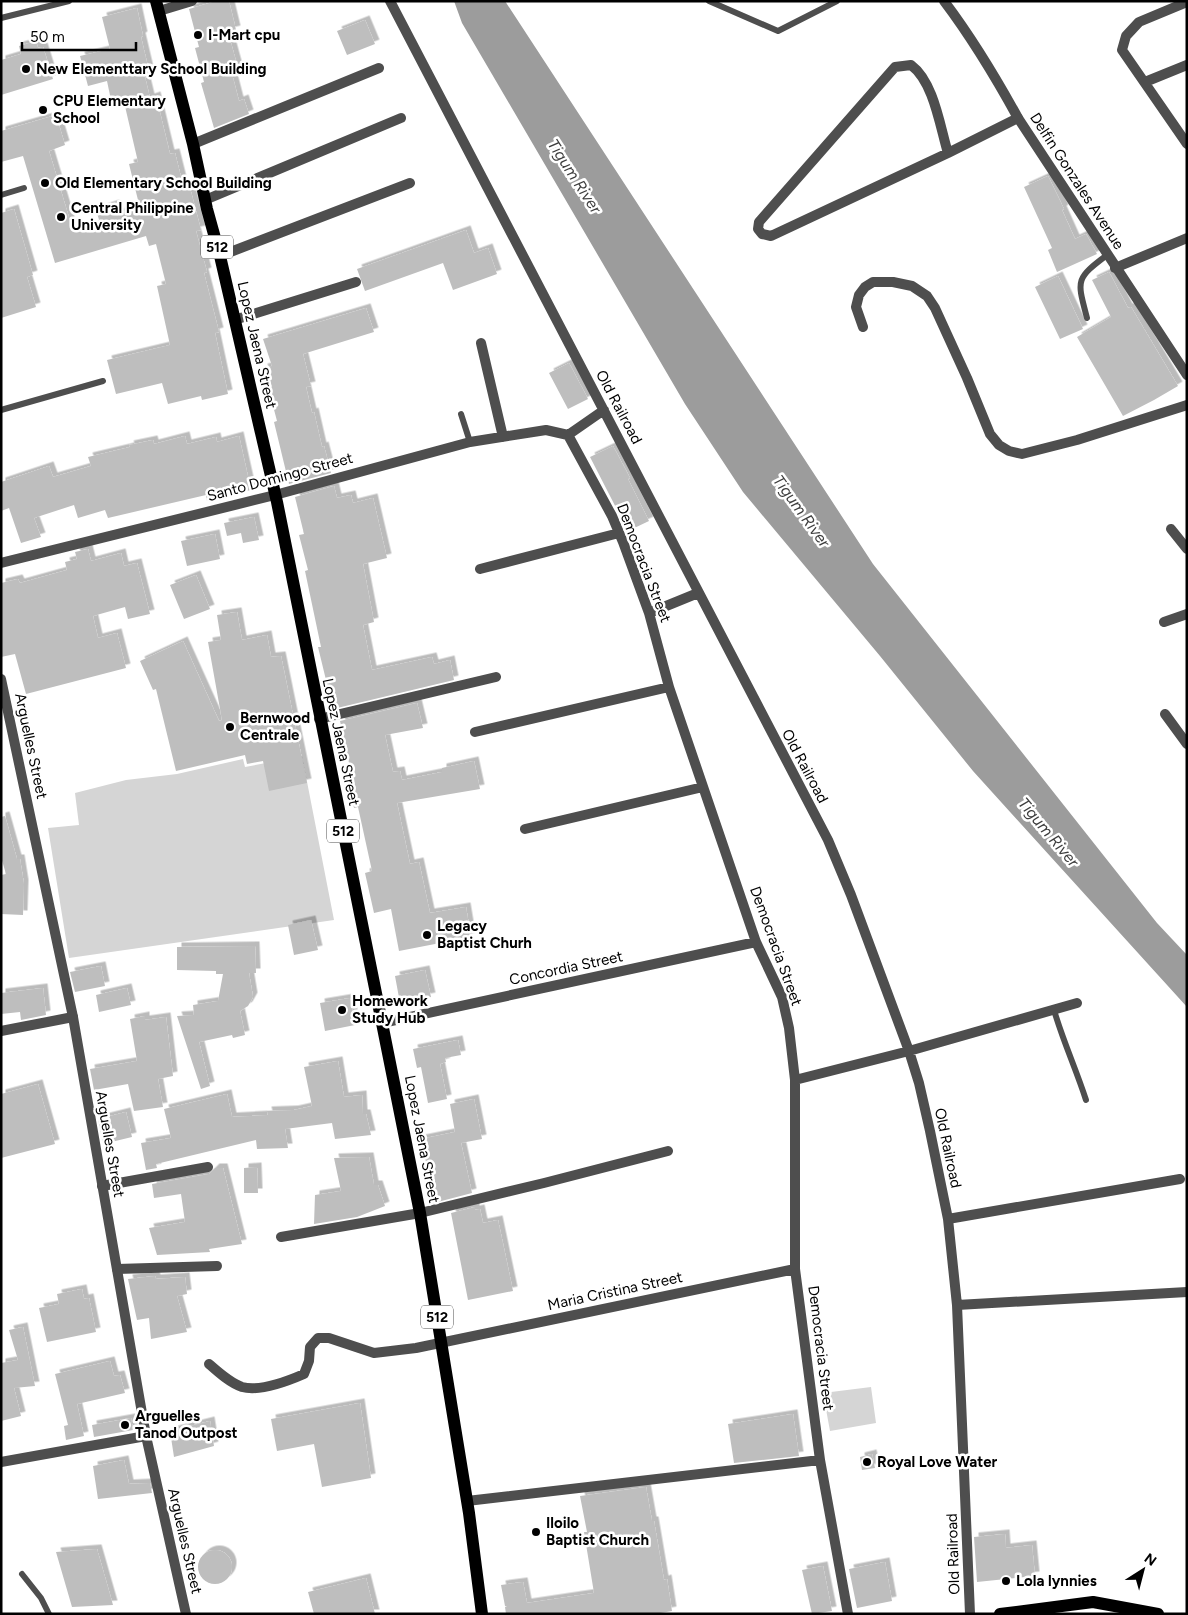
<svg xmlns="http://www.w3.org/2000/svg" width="1188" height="1615" font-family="Figtree,sans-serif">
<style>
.green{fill:#d5d5d5}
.water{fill:#9c9c9c}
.building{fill:#bebebe;filter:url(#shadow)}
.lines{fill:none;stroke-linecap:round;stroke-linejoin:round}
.service{stroke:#4e4e4e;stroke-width:6}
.minor{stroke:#4e4e4e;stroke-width:10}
.tertiary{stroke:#4e4e4e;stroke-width:10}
.primary{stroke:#000;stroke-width:12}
.poi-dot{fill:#000;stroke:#fff;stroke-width:2}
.labels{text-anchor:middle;stroke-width:5;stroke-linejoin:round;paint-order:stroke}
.shield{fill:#fff;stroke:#4c4c4c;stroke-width:1}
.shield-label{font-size:14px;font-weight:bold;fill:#000}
.poi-label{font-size:15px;font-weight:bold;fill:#000;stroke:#fff;text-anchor:start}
.street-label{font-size:15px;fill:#000;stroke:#fff}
.water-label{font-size:16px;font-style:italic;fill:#3d3d3d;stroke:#fff}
</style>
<defs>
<filter id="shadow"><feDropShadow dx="4.5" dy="-4.5" stdDeviation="0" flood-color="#0004"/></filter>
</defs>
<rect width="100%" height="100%" fill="#fff"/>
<!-- green -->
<path class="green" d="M302,756L334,920L69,958L48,828L79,825L75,793L126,780L177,774L243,759L245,767Z
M871,1387L876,1423L830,1431L823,1393Z"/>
<!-- water -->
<path class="water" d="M454,1H505L873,564L1157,923L1187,955V1007L973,771L880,656L743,492L685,404L462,23Z"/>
<!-- building -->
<path class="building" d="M216,1H229L236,30L228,32L239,72L232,74L239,101L244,99L249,114L214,128L201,83L204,82L195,48L199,47L189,9Z
M137,8L143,36L141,37L149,71L144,73L150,98L156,96L170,154L175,153L184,189L190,188L201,230L196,231L207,272L204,273L219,332L215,333L228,394L202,400L201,396L168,404L162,383L116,394L107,360L170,345L157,286L166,284L156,244L149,246L146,236L55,263L23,156L1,162V131L56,115L65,145L49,151L73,231L100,223L96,210L115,204L118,213L140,208L129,164L138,162L124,102L112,105L107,81L88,86L80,56L110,49L102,17Z
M365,20L375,44L347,55L337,31Z
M36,41L38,48L43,47L53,79L1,95V60L21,54L19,46Z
M1048,176L1064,209L1062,210L1075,239L1086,234L1097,254L1057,272L1048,250L1052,248L1024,187Z
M14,209L33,275L27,277L36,307L1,318V213Z
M466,230L474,253L488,248L497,274L453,290L443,263L365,291L357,269Z
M1109,272L1128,308L1131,307L1178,386L1154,400L1123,416L1077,337L1111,317L1092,280Z
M1058,276L1083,329L1060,339L1035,287Z
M366,308L374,332L303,354L311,386L306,387L312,413L314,412L322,447L324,446L331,473L289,484L274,422L277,421L263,368L272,366L263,339Z
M569,363L588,399L568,409L549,373Z
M185,436L187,444L216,437L217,442L239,436L251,490L207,501L206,495L108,518L105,510L78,518L74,505L34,518L41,537L21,543L9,508L1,511V482L49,466L53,477L91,466L88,457L130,447L129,445L153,440L154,444Z
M613,446L630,478L628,479L649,521L628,531L590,457Z
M334,486L337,498L351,495L353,503L373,498L387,558L363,564L374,622L363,625L372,670L432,657L434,664L450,660L454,680L333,709L318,647H321L305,571L308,570L299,535L304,534L295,497Z
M254,517L259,540L243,543L241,533L227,536L224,523Z
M215,534L220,559L187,566L181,541Z
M88,549L91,561L121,553L124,566L137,563L150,614L128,619L125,607L93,616L98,638L117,633L126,668L26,694L15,654L1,657V583L18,579L20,583L67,570L65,562L77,559L75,552Z
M196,575L210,609L184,619L170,585Z
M237,612L242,640L267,635L271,657L281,656L307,783L269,791L263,761L247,764L245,755L176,771L156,689L153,690L140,661L183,641L219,721L222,720L208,642L221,640L217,615Z
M417,703L423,728L385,735L393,772L400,771L402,780L442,772V768L474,761L480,789L397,803L410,864L419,862L430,913L466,907L471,937L399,951L391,909L374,913L365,873L372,871L358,807L354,808L348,778L352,777L340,721Z
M5,816L17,859H20L24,884L23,915L1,914V875L6,874L1,857V817Z
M311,920L318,950L294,955L288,925Z
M255,946L256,973H249L253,997L248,1006L240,1011L245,1035L233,1038L232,1035L199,1042L210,1086L201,1089L177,1016L194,1015L193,1005L218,1001L223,974H216V971L177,970V947Z
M101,966L105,986L75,992L70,972Z
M425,970L431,997L400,1003L395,976Z
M43,988L46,1015L21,1020L20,1012L1,1014V993Z
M127,988L131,1005L99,1012L96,995Z
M350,998L355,1025L325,1031L320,1003Z
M145,1016V1020L166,1017L173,1076L158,1079L163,1107L134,1111L128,1084L94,1090L90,1069L137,1061L130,1019Z
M458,1040L461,1055L445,1058L446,1062L440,1064L447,1099L428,1103L421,1067L417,1068L413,1049Z
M338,1061L344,1097L362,1095L363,1114H366L371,1135L335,1139L332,1123L285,1129L288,1148L257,1149L256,1140L156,1164L157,1168L146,1170L141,1143L171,1138L164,1109L227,1094L232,1117L268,1115L267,1111L294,1110L312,1106L304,1067Z
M38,1084L55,1144L1,1158V1094Z
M474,1099L482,1139L461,1143L472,1193L430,1204L423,1173L428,1172L421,1139L455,1132L450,1104Z
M126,1112L132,1137L103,1144L98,1119Z
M369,1157L374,1185H378L385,1206L357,1217L314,1224L315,1195L341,1191L334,1158Z
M257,1167L258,1193H244V1168Z
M215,1168H223L242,1244L209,1249L210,1252L157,1255L149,1228L185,1222L181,1194L154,1198L152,1184L209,1174Z
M475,1207V1210L480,1209L483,1223L498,1220L513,1291L468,1300L451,1213Z
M155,1276L156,1279L185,1277L187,1294L177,1296L187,1332L151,1339L149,1318L137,1320L128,1279Z
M82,1289L84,1299L89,1298L96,1332L47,1342L39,1308L59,1304L57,1294Z
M23,1327L35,1386L14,1388L21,1416L1,1421V1363L18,1360L9,1330Z
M110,1361L114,1376L120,1375L125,1393L77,1404L84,1436L66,1440L64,1426L68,1425L55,1374Z
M360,1403L371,1478L322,1487L314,1444L277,1451L271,1419Z
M793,1414L799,1456L734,1463L728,1424Z
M131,1418L133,1430L94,1437L92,1425Z
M210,1421L214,1446L174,1457L170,1431Z
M872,1454L875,1468L862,1470L860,1457Z
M124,1460L129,1484L150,1483L152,1493L98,1499L93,1466Z
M646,1487L652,1521H654L664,1580L667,1579L672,1611L655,1614H506L505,1607H507L505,1606L501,1585L523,1582L527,1603L594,1593L584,1532H587L580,1496Z
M1005,1534L1006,1548L1032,1545L1035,1576L977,1582L974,1537Z
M97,1549L113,1605L72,1607L56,1552Z
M198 1567a17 17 0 1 1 34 0a17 17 0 1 1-34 0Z
M885,1562L892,1601L857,1608L849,1569Z
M823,1566L832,1611L812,1614L802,1570Z
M366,1578L375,1614H314L308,1592Z"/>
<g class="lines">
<!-- service -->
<path class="service" d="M709,1L778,31L837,1
M1,18L69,1
M1,195L24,188
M1087,318C1077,280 1075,279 1107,255
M1,410L103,381
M461,414L470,442
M1054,1010C1063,1041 1076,1069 1086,1100
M22,1574L41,1598L49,1614"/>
<!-- minor -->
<path class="minor" d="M390,1L828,840L851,895L909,1051L919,1083L930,1131L948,1219L957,1305L970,1614
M1187,2L1139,22L1126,36L1122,50L1187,144
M159,11L192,1
M1145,82L1187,65
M193,144L379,68
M948,153C940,127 934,82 911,65L895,67L759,222L758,229L762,234L771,236L948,153L1018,118
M205,200L401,118
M220,256L410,183
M1115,268L1187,238
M234,320L356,282
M863,327L856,307L859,295L865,287L873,282H893L912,286L927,296L935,308L967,378L990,434L999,445L1009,451L1022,454L1077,440L1187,405
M481,343L503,437
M568,435L612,516L623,542L649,613L669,687L756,942L782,997L789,1028L795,1080V1269L820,1460L848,1614
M568,435L604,410
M275,495L470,442L546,430L568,435
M1171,529L1187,549
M480,569L619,533
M649,613L698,593
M1164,622L1187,614
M1165,714L1187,744
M319,719L496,677
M475,732L669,687
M525,829L703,787
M382,1023L756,942
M1,1031L73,1017
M795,1080L909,1051L1077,1003
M102,1186L208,1167
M948,1219L1180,1179
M281,1237L420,1213L544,1183L668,1151
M117,1269L217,1266
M957,1305L1187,1292
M209,1364C218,1372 230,1383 242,1387C260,1392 288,1381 304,1374L309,1361L310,1347L318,1338H329L374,1353L416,1348L795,1269
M1,1462L146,1436
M467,1501L820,1460"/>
<!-- tertiary -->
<path class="tertiary" d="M944,1C972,38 996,78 1018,118L1187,375
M1,563L275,495
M1,679L73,1017L146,1436L186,1614"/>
<!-- primary -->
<path class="primary" d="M156,1L193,144L207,209L220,256L277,502L382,1023L420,1213L469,1513L482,1614
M1000,1614L1093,1602L1158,1614"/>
</g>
<!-- markers -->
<g class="poi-dot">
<circle cx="198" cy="35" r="5"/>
<circle cx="26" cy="69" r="5"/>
<circle cx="43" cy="110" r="5"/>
<circle cx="45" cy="183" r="5"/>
<circle cx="61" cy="217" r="5"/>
<circle cx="230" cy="727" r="5"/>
<circle cx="427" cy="935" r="5"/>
<circle cx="342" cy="1010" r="5"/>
<circle cx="125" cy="1425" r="5"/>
<circle cx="867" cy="1462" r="5"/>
<circle cx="536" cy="1532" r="5"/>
<circle cx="1006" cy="1581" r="5"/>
</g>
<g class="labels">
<!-- shield labels -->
<g class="shield">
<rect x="201" y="235.5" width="32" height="23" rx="4"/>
<rect x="327" y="819.5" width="32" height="23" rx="4"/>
<rect x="421" y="1305.5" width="32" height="23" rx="4"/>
</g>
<g class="shield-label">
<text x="217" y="252">512</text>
<text x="343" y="836">512</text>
<text x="437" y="1322">512</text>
</g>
<!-- poi labels -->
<g class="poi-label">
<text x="208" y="40">I-Mart cpu</text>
<text x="36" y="74">New Elementtary School Building</text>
<text x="53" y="106">CPU Elementary<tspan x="53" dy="17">School</tspan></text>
<text x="55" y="188">Old Elementary School Building</text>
<text x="71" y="213">Central Philippine<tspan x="71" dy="17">University</tspan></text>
<text x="240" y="723">Bernwood<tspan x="240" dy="17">Centrale</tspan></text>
<text x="437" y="931">Legacy<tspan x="437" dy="17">Baptist Churh</tspan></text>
<text x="352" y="1006">Homework<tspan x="352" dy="17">Study Hub</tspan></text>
<text x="135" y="1421">Arguelles<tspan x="135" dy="17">Tanod Outpost</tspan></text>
<text x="877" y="1467">Royal Love Water</text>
<text x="546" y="1528">Iloilo<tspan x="546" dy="17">Baptist Church</tspan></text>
<text x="1016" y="1586">Lola lynnies</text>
</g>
<!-- street labels -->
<g class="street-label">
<text transform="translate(1077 181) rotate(57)" y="5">Delfin Gonzales Avenue</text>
<text transform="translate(257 345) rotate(77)" y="5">Lopez Jaena Street</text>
<text transform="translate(619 407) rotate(62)" y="5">Old Railroad</text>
<text transform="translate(280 477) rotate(-15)" y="5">Santo Domingo Street</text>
<text transform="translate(644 563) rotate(69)" y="5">Democracia Street</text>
<text transform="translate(341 742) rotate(78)" y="5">Lopez Jaena Street</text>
<text transform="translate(31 746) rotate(78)" y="5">Arguelles Street</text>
<text transform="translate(805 766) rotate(62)" y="5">Old Railroad</text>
<text transform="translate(776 946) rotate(70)" y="5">Democracia Street</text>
<text transform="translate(566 968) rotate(-12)" y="5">Concordia Street</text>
<text transform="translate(422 1139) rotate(79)" y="5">Lopez Jaena Street</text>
<text transform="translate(110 1144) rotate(80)" y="5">Arguelles Street</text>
<text transform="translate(948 1148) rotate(78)" y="5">Old Railroad</text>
<text transform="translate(615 1291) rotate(-12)" y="5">Maria Cristina Street</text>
<text transform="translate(821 1348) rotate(83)" y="5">Democracia Street</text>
<text transform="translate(185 1541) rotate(77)" y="5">Arguelles Street</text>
<text transform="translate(953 1554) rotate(-92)" y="5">Old Railroad</text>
</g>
<!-- water labels -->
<g class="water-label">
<text transform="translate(575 176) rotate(57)" y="6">Tigum River</text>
<text transform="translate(802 511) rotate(54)" y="6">Tigum River</text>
<text transform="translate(1049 832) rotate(50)" y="6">Tigum River</text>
</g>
</g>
<!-- border -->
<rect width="1188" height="1615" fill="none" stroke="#000000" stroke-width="5"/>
<!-- north arrow -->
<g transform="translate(1143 1570) rotate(36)" stroke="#ffffff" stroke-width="4" paint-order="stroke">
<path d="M0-4L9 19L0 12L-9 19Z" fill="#000000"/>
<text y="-8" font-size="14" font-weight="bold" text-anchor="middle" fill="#000000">N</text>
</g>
<!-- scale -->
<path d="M22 42v8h114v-8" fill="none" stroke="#000000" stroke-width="2.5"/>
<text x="30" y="42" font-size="15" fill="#000000" stroke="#ffffff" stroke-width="4" paint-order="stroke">50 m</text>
</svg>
